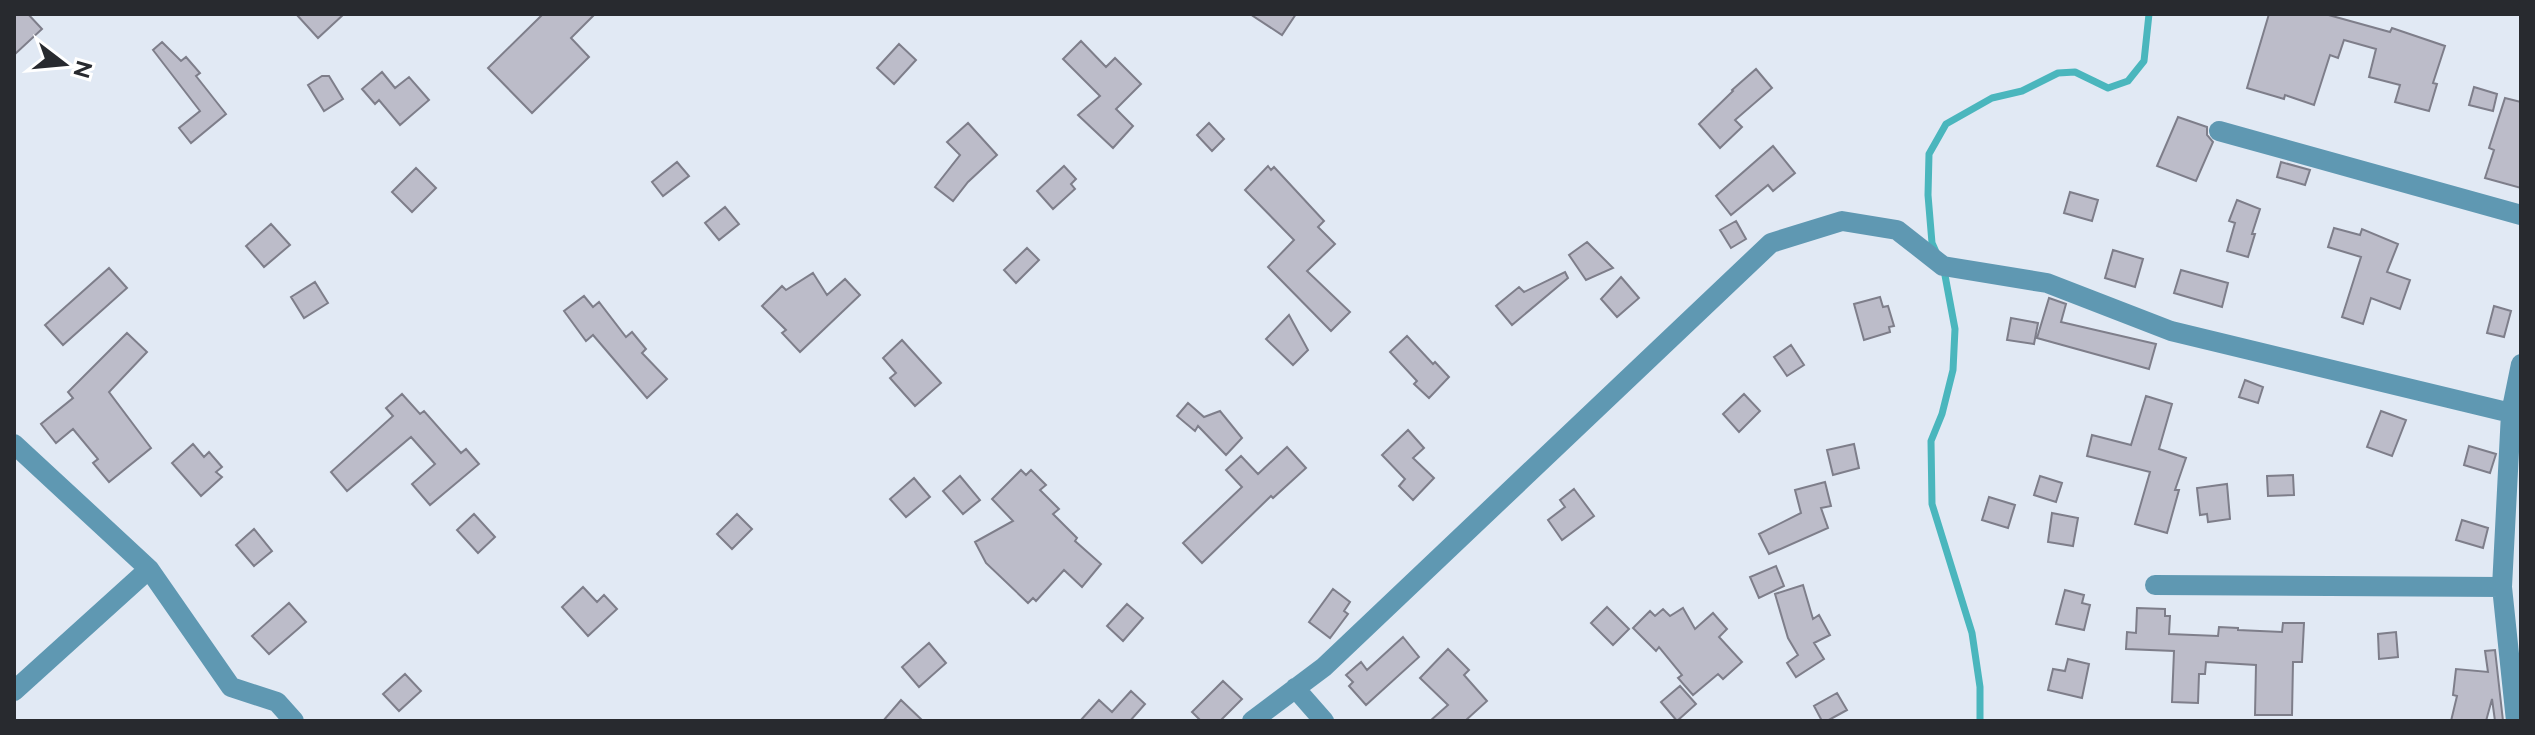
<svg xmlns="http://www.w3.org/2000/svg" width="2535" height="735" font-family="Raleway,sans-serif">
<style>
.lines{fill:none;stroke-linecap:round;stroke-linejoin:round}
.stream{stroke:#4ab6bd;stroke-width:7}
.building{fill:#bcbcc9;stroke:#7e7e8a;stroke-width:2}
.minor{stroke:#5f98b2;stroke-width:20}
</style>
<rect width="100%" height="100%" fill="#e1e9f4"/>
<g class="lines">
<!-- stream -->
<path class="stream" d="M1936,252L1932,243L1928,195L1929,154L1946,124L1992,98L2022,91L2058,73L2075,72L2108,88L2128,81L2144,61L2149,14
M1944,270L1955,329L1953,370L1942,414L1931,441L1932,504L1972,633L1980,687V721"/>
</g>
<!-- building -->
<path class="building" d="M14,14H28L42,29L14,55Z
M296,14H344L318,38Z
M543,14H595L571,38L589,57L532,113L488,68Z
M1250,14H1296L1282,35Z
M2269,14H2325L2390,32L2392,28L2445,46L2433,83L2437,84L2429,111L2395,102L2400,85L2369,77L2376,49L2344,40L2338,58L2330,55L2314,105L2285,95L2284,99L2247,88Z
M1081,41L1106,67L1115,58L1141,84L1116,109L1133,126L1113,148L1078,115L1100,96L1063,59Z
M162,42L181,61L186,57L200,73L196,76L226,114L191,143L179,128L200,111L153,50Z
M899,44L916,60L894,84L877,68Z
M1756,69L1772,88L1735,120L1742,127L1720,148L1699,124L1733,91L1732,90Z
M382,72L395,88L409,77L429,100L400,125L379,100L375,104L362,89Z
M322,76H329L343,99L324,111L308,85Z
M2474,87L2497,94L2493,111L2469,105Z
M2505,98L2521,102V188L2485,178L2494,150L2489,148Z
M2178,117L2207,127V135L2213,142L2196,181L2157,166Z
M968,123L997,155L968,182L953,201L935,187L960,155L947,142Z
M1209,123L1224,139L1212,151L1197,135Z
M1773,146L1795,173L1773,191L1768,185L1731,215L1716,196Z
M677,162L689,176L663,196L652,182Z
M2281,162L2310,170L2305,185L2277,177Z
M1064,166L1076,179L1071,184L1075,189L1053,209L1037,191Z
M1268,166L1271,170L1274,167L1324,221L1318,227L1335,244L1307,271L1350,312L1331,331L1268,267L1294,240L1245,190Z
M416,168L436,188L412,212L392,192Z
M2070,192L2098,200L2092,221L2064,213Z
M2237,200L2260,209L2252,234H2255L2248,257L2227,251L2235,223L2229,221Z
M725,207L739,224L719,240L705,223Z
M1736,221L1746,239L1731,248L1720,230Z
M271,224L290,245L264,267L246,246Z
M2334,228L2360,235L2362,229L2398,244L2387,272L2410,280L2400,309L2371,298L2363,324L2342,317L2361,257L2328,247Z
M1587,242L1613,268L1586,280L1569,255Z
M1027,248L1039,260L1016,283L1004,270Z
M2113,250L2143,259L2135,287L2105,278Z
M109,268L127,288L63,345L45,325Z
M2181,270L2228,283L2222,307L2174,293Z
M1565,272L1568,278L1512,325L1496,306L1519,287L1524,292Z
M813,273L827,295L845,279L860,295L800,352L782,333L786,330L762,306L782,286L786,290Z
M1621,277L1639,298L1617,317L1601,299Z
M315,282L328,303L304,318L291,297Z
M584,296L593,307L599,302L626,337L632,332L646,349L642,353L667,379L647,398L593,335L586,341L564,311Z
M1880,297L1883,307L1888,306L1894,326L1889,327L1890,332L1864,340L1854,304Z
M2049,298L2066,304L2061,322L2156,344L2149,369L2037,338Z
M2494,306L2511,311L2504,337L2487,333Z
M1289,315L1308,350L1293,365L1266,339Z
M2011,318L2038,323L2034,344L2007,340Z
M127,333L147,352L109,392L151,448L109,482L93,463L98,459L73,429L56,443L41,424L73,398L68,392Z
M1407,336L1433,364L1435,362L1449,377L1429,398L1414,384L1417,381L1390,352Z
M902,340L941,383L915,406L890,378L896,373L883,358Z
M1791,345L1804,365L1787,376L1774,357Z
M2245,380L2263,387L2258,403L2239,397Z
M402,394L420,414L424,411L461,453L466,449L479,464L430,505L412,484L435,464L411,437L347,491L331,472L393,416L386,408Z
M1744,394L1760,411L1739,432L1723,414Z
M2146,396L2172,404L2159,449L2186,458L2175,490H2179L2167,533L2135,524L2150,472L2087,456L2092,435L2131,445Z
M1188,403L1204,417L1220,411L1242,438L1226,455L1198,426L1195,431L1177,416Z
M2381,411L2406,420L2392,456L2367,447Z
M1408,430L1424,448L1413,458L1434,478L1413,500L1399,486L1405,479L1382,455Z
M193,444L204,457L209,452L222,467L216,472L222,477L201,496L172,463Z
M1854,444L1859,468L1833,475L1827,450Z
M2469,446L2496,454L2490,473L2464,465Z
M1287,447L1306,468L1273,498L1271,496L1202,563L1183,543L1242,487L1226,470L1241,456L1258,474Z
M1021,470L1026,475L1031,470L1046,485L1040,490L1059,509L1053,514L1077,538L1075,541L1101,564L1082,587L1064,570L1036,601L1033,598L1028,603L986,563L975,542L1013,521L992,499Z
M2293,475L2294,495L2268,496L2267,476Z
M960,476L980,500L963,514L943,491Z
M2040,476L2062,483L2056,502L2034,495Z
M914,478L930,497L906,517L890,499Z
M1825,482L1831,506L1821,508L1828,528L1769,554L1759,534L1801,513L1795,490Z
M2227,484L2230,519L2208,522L2207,514L2200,515L2197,488Z
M1574,489L1594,516L1562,540L1548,520L1565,507L1560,500Z
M1989,497L2015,505L2008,528L1982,520Z
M2052,513L2078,518L2073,546L2048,542Z
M474,514L495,537L478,553L457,530Z
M737,514L752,529L732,549L717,534Z
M2462,520L2488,528L2483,548L2456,540Z
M254,529L272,551L254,566L236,545Z
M1776,566L1784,586L1759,598L1750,577Z
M1803,585L1813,619L1819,615L1830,635L1814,643L1824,659L1796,677L1787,663L1798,655L1788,638L1775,594Z
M583,587L597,602L604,595L617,609L588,636L562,607Z
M1333,589L1350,602L1344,611L1348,614L1330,638L1309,622Z
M2065,590L2084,595L2082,603L2090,605L2084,630L2056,624Z
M289,603L306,622L269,654L252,636Z
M1127,604L1143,618L1123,641L1107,626Z
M1607,607L1629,629L1613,645L1591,623Z
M1683,608L1695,629L1713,613L1727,629L1719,637L1742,662L1723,679L1718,674L1693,695L1678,678L1682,675L1659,647L1656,651L1633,628L1650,611L1655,616L1663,609L1670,616Z
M2137,608L2165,609V616H2170L2169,634L2218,636L2219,627L2238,628V630L2282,632L2283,623H2304L2302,662H2293L2292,715H2255L2256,665L2206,662L2205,674H2199L2198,703L2172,702L2174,651L2126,649L2127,632L2136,633Z
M2396,632L2398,657L2379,659L2378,634Z
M1403,637L1419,657L1366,705L1349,686L1353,682L1346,675L1361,662L1367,670Z
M929,643L946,663L919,687L902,667Z
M1448,649L1469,670L1464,675L1487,701L1465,721H1430L1448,705L1420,678Z
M2495,650L2503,721H2495L2492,699L2486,721H2451L2457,696L2453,695L2456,669L2488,672L2485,651Z
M2068,659L2089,664L2082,698L2048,690L2053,669L2065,671Z
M405,674L421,691L399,711L383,694Z
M1223,681L1242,699L1220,721H1201L1192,712Z
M1680,686L1696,704L1677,721L1661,702Z
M1131,691L1145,704L1130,721H1080L1099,700L1112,712Z
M1837,693L1847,710L1827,721H1822L1814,706Z
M901,700L923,721H883Z"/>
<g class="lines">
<!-- minor -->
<path class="minor" d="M2219,131L2521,215
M14,444L149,569L231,687L277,702L294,721
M2155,585L2502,587
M1295,688L1324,721
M14,691L149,569
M1252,721L1324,667L1771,243L1842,221L1897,230L1943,266L2047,283L2171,331L2511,413
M2516,721L2502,587L2511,413L2521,364"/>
</g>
<!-- border -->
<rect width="2535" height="735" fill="none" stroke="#282a2f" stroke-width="32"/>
<!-- north arrow -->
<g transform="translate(64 64) rotate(106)" stroke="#ffffff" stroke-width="6" paint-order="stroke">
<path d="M0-6L14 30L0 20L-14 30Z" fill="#282a2f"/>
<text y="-12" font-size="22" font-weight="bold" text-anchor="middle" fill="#282a2f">N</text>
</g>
</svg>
